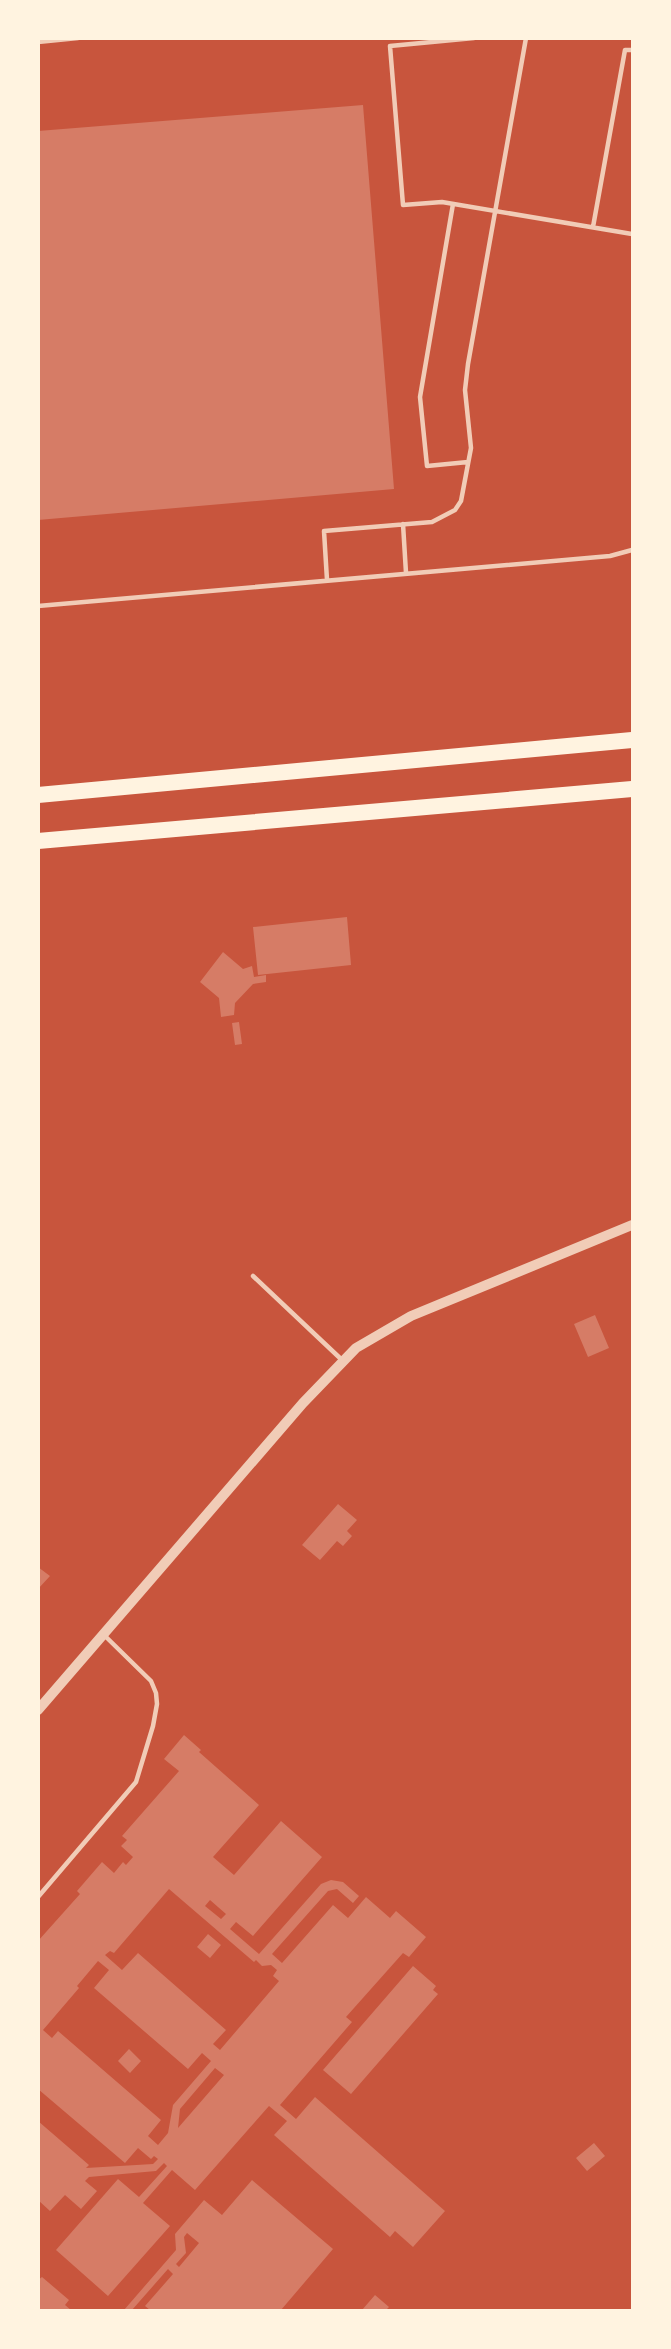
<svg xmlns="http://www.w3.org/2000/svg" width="671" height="2349" font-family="'Zilla Slab',serif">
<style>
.building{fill:#d67c66;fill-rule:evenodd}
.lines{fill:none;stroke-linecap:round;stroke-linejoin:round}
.service{stroke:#f1ccb7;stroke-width:4.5}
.tertiary{stroke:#f1ccb7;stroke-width:10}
.motorway{stroke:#fff3e0;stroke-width:16}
</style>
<rect width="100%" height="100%" fill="#c8553d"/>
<!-- building -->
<path class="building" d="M363,105L394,489L38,520V131Z
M347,917L351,965L258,975L253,927Z
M223,952L243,969L252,966L254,977L266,975V982L253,984L235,1003L234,1015L221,1017L219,998L200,982Z
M239,1022L242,1044L235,1045L232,1023Z
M595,1315L609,1348L588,1357L574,1324Z
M338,1504L357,1520L347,1531L352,1536L343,1546L337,1541L320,1560L302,1545Z
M38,1567L50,1576L38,1589Z
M184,1735L201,1750L199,1752L259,1805L213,1857L234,1875L281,1821L322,1857L253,1936L236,1922L230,1929L259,1954L321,1884L331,1880L343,1882L359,1896L353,1903L337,1889L328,1891L272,1954L282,1963L333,1905L348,1918L366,1897L390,1918L396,1911L426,1937L409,1957L403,1953L346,2017L352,2022L280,2105L296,2119L315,2097L445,2211L413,2247L395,2231L390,2237L274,2135L287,2121L269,2106L195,2190L172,2170L143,2203L170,2226L108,2296L56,2250L118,2179L139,2197L167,2166L164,2163L156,2171L89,2177L85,2181L97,2191L81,2209L65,2195L50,2211L38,2200V2121L89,2165L86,2168L153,2164L158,2159L154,2156L151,2159L138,2148L125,2163L38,2089V1941L80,1894L77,1891L102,1862L114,1873L123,1862L126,1865L133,1857L121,1846L127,1840L122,1836L179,1771L164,1759ZM169,1889L254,1962L256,1960L262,1966L271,1965L277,1970L273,1976L279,1981L220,2050L213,2044L226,2030L138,1953L122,1970L105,1955L110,1951L114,1953ZM210,1900L226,1914L221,1919L205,1906ZM98,1961L109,1970L94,1988L188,2069L202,2053L211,2061L173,2105L168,2133L158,2145L148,2136L161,2120L58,2031L52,2038L43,2030L79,1988L77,1986ZM215,2068L224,2075L178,2128L180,2109Z
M208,1934L221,1945L210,1958L197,1947Z
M413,1966L436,1986L433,1990L438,1994L351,2094L323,2070Z
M129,2049L141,2061L130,2073L118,2061Z
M594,2143L605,2156L587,2171L576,2158Z
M252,2180L333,2249L281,2310H150L145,2306L173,2274L168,2269L132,2310H124L176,2250L175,2234L204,2200L222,2215ZM187,2233L199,2243L179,2267L176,2264L186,2253L184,2237Z
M42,2277L69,2300L65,2305L71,2310H38V2280Z
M375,2295L389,2307L386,2310H362Z"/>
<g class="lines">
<!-- service -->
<path class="service" d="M474,38L390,46L403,205L442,202L632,234
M38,42L78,38
M453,204L420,397L427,466L468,462
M593,227L625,50H632
M403,524L406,573
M327,580L324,531L432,522L455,510L461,501L471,448L465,390L468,364L526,38
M38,606L610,556L632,550
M253,1276L342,1360
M38,1897L136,1782L153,1726L157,1704L156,1693L151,1681L104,1635"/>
<!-- tertiary -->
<path class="tertiary" d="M38,1710L303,1403L356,1348L411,1316L632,1225"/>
<!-- motorway -->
<path class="motorway" d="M38,795L632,740
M38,841L632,789"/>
</g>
<!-- border -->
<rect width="671" height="2349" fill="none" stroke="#fff3e0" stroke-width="80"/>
</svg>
